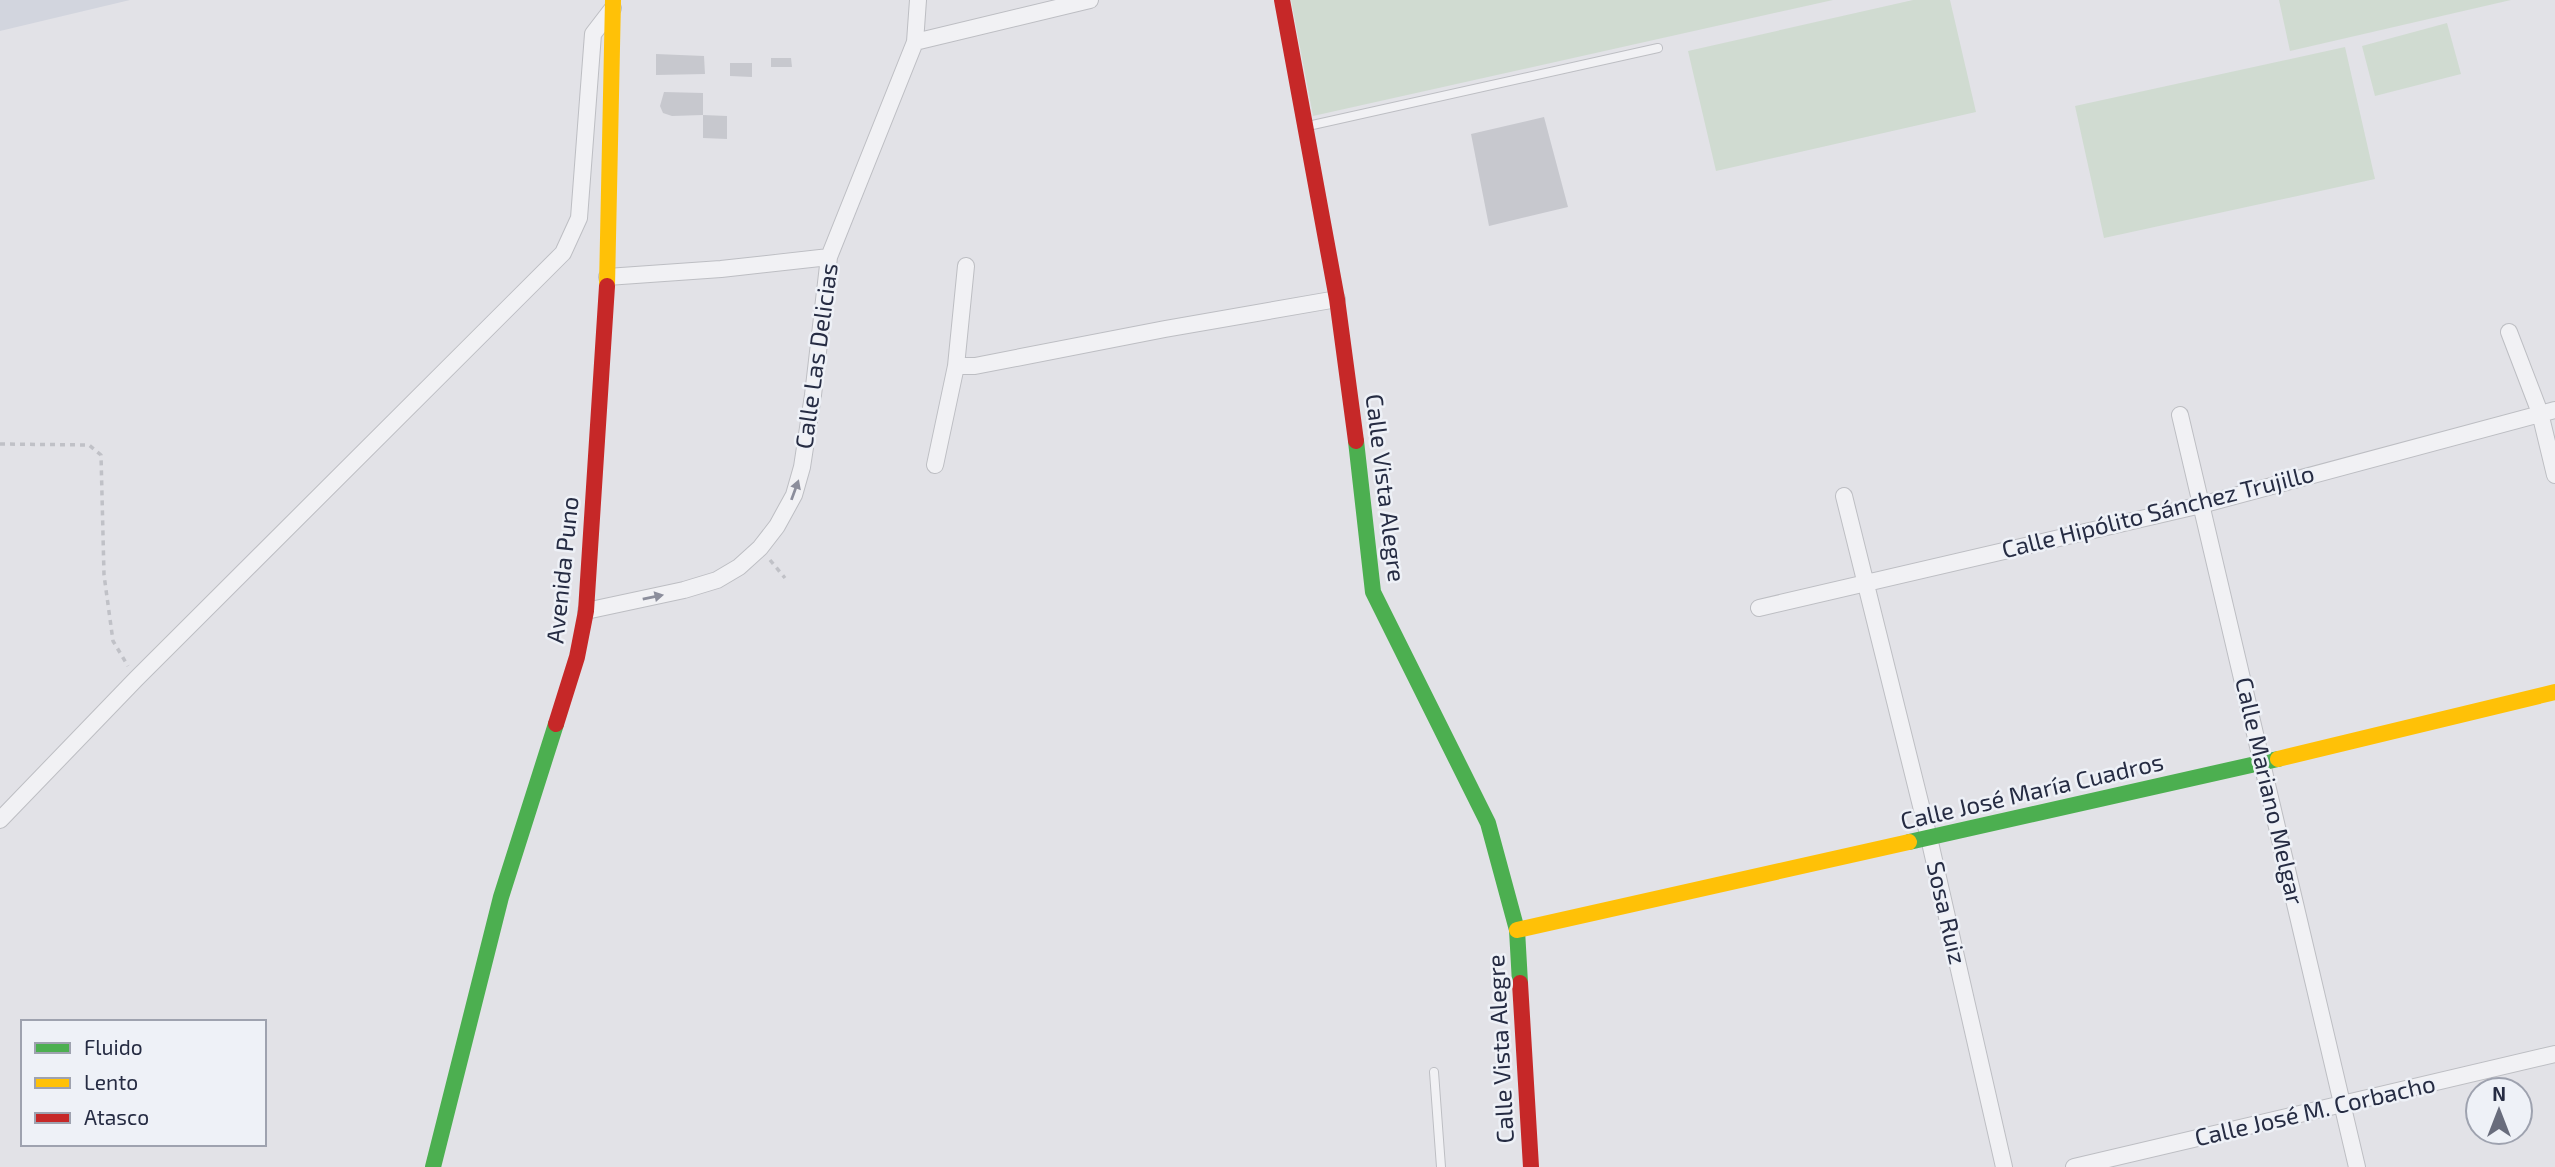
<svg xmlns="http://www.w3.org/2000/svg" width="2555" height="1167" font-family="'Exo 2',sans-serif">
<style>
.built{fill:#d2d5de}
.green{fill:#d0dbd1}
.building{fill:#c7c8ce}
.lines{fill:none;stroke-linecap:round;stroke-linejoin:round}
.lane-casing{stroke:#bdbec3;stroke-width:10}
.street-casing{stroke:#bdbec3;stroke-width:18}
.path{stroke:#c0c1c7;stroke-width:3.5;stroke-dasharray:5 5;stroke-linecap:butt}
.lane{stroke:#f1f1f4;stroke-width:8}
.street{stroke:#f1f1f4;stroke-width:16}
.fast{stroke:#4caf50;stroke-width:16}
.slow{stroke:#ffc107;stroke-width:16}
.jam{stroke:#c62828;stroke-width:16}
.oneway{fill:#8c8e9c}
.labels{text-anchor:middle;stroke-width:5;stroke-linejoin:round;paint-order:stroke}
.street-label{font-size:24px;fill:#262c43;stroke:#eef1f7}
</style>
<rect width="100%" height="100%" fill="#e2e2e7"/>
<!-- built -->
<path class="built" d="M0,0H130L0,31Z"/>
<!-- green -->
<path class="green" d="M1291,0H1833L1313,116Z
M1913,0H1950L1976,112L1716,171L1688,51Z
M2279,0H2511L2290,51Z
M2447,23L2461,74L2375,96L2362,46Z
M2345,47L2375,179L2104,238L2075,106Z"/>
<!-- building -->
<path class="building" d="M656,54L704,56L705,74L656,75Z
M771,58H791L792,67H771Z
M730,63H752V77L730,76Z
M664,92L703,93V115L672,116L663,113L660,106Z
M703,115L727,116V139L703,138Z
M1544,117L1568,207L1489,226L1471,134Z"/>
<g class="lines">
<!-- lane casing -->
<g class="lane-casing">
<path id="lane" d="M1308,126L1658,48
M1434,1072L1441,1167"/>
</g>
<!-- street casing -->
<g class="street-casing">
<path id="street" d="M915,42L1090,0
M607,277L721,269L829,257
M2509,332L2540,413L2555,475
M956,366H975L1165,329L1337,299
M2180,415L2357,1167
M935,465L956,366L966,266
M1844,496L1929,838L2004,1167
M1759,608L2201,505L2555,410
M586,611L684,590L717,580L739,567L760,548L777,526L794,495L802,467L813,395L829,257L915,42L918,0
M0,820L136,679L563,253L579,218L593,34L613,8
M2074,1167L2555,1054"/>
</g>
<!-- path -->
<path class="path" d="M0,444L89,445L101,455L104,575L113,641L128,666
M770,560L785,578"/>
<!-- lane -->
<use href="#lane" class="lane"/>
<!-- street -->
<use href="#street" class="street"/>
<!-- fast -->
<path class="fast" d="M1356,441L1373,592L1488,823L1517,930L1520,983
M1909,842L2278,759
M433,1167L501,897L556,724"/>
<!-- slow -->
<path class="slow" d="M607,286L613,0
M2278,759L2555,692
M1517,930L1909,842"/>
<!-- jam -->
<path class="jam" d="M1282,0L1337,299L1356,441
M556,724L577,657L586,611L607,286
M1520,983L1531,1167"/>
</g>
<!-- one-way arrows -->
<defs><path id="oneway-solid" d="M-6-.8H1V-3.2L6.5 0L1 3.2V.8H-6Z" transform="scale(1.75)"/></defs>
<g class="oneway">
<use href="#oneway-solid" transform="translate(795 490) rotate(-70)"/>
<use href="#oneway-solid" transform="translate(653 597) rotate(-12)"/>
</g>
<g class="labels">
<!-- street labels -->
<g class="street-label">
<text transform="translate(817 356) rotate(-82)" y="8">Calle Las Delicias</text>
<text transform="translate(1385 488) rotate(83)" y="8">Calle Vista Alegre</text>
<text transform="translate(2158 512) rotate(-14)" y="8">Calle Hipólito Sánchez Trujillo</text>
<text transform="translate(563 570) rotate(-84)" y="8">Avenida Puno</text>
<text transform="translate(2269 791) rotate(77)" y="8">Calle Mariano Melgar</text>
<text transform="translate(2032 792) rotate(-13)" y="8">Calle José María Cuadros</text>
<text transform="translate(1946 913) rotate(77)" y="8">Sosa Ruiz</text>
<text transform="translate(1501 1049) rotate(-93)" y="8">Calle Vista Alegre</text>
<text transform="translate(2315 1111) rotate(-13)" y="8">Calle José M. Corbacho</text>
</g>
</g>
<!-- legend -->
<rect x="21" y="1020" width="245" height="126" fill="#eef1f7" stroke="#9ea2af" stroke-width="2"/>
<rect x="35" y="1043" width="35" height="10" fill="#4caf50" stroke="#9ea2af" stroke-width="2"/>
<text x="84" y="1055" font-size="21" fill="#262c43">Fluido</text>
<rect x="35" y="1078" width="35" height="10" fill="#ffc107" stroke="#9ea2af" stroke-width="2"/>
<text x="84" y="1090" font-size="21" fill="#262c43">Lento</text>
<rect x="35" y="1113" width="35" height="10" fill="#c62828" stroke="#9ea2af" stroke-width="2"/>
<text x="84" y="1125" font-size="21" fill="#262c43">Atasco</text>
<!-- north arrow -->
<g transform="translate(2499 1111)"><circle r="33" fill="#eef1f7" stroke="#9ea2af" stroke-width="2"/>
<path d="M0-5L12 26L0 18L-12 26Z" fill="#686c7c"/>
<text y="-10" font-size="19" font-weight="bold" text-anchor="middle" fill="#262c43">N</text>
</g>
</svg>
